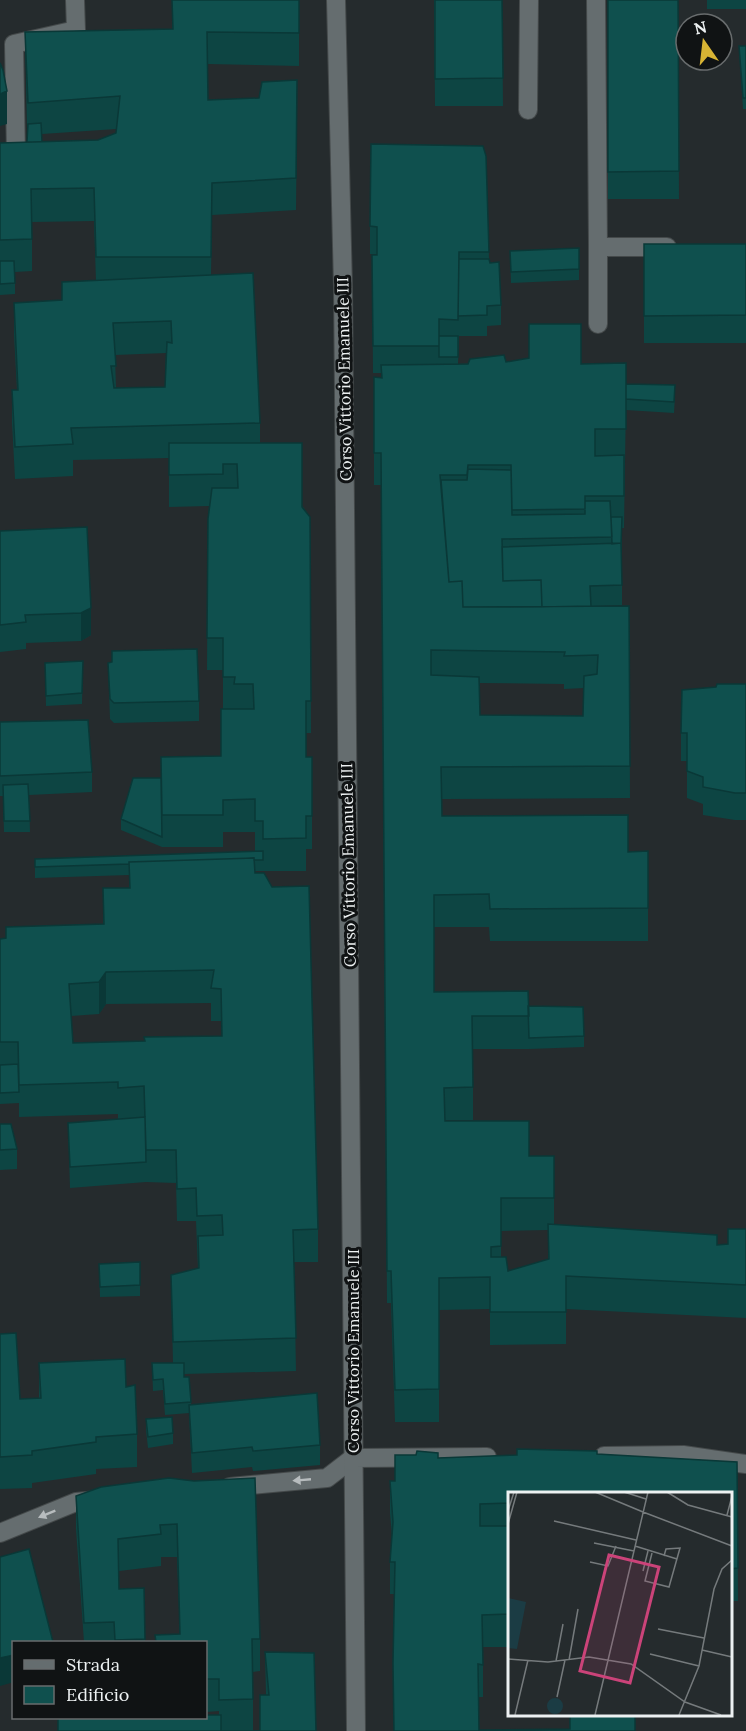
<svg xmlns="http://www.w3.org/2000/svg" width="746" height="1731" font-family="Lora,serif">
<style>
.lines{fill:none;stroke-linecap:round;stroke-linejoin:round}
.lane-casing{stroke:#44494a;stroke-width:20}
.street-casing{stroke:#44494a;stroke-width:20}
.secondary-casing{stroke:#44494a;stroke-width:20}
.lane{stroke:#656d6f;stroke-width:18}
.street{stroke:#656d6f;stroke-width:18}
.secondary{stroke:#656d6f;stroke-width:18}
.wall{fill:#0d4543;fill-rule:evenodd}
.shaded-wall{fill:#0a3837}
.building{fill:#0f504e;stroke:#0a3837;stroke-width:1.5;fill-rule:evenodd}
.oneway{fill:#b7bcbe}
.labels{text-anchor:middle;stroke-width:6;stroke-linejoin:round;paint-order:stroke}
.street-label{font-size:16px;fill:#edf1f2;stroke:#101314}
.inset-road{fill:none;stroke:#757a7c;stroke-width:1.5}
.view{fill:#cb4379;fill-opacity:0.15;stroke:#cb4379;stroke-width:3}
.inset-edge{fill:none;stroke:#edf1f2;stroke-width:3}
</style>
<rect width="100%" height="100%" fill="#252b2d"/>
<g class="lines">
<!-- lane casing -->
<g class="lane-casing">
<path id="lane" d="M528,110L529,0
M0,157L16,156L14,44L76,30L75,0"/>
</g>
<!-- street casing -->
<g class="street-casing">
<path id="street" d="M596,0L598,247H667
M598,247V324
M230,1487L327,1478L353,1458
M0,1533L76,1502L98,1500"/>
</g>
<!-- secondary casing -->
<g class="secondary-casing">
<path id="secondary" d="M336,0L343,287L356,1731
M604,1456L683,1455L746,1464
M353,1458L487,1457"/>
</g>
<!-- lane -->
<use href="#lane" class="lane"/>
<!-- street -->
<use href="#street" class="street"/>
<!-- secondary -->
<use href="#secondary" class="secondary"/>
</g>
<!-- wall -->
<path class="wall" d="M172,0L299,33V66L208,64V100L297,112L296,210L212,215L211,275L260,423V443L310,517L311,733H306V757H312V849H306V871H263V868V871H255L318,1229V1262H294L296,1371L184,1374V1377H189L191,1404L320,1445V1465L253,1471L252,1467L192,1473L189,1413L165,1415L163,1390L153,1391L152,1363H173L171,1275L198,1269L196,1221H177L176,1183L146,1182L70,1188L68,1123L118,1119V1114L19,1117V1092V1103L0,1104V939L6,938V927L103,924V888H129V875L35,878V859L255,852V832H223V847H162V846V847L121,830V819L161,778L221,756L223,709V670H207L208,519L209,506L169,507V458L73,460V476L15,479L12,422V390H17L14,335V303L62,300V282L96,281L94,221L32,222V271L15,272V294L0,295V143L27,142V129L25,32L172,29ZM116,129V133L98,140L42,142V134ZM166,353L165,387L116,388L115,355ZM211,1003V1021H221L222,1036L144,1037V1041L73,1043L71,1016L99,1014L106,1004Z
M434,0H502L503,106H435Z
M608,0H678L679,199H608Z
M707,0H746V9H707Z
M739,46H746V109H743Z
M486,156L489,259L501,305V325L487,326V336H459L458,364L506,362L529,358V324L581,364L626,384L675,396L674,413L626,410V399L624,528H622V605L594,606H629L630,798L441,799L442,816L628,852L648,851V941H490L489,927H434V992L528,1006L584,1036V1047L529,1049H473V1120H445V1121L529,1156H554V1225L717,1245L728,1244L746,1229V1318L566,1309V1344L490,1345V1309L439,1310V1422H395L391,1303H387L381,485H374V377L381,378V373H373L372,255H377V254H370V226ZM480,683L564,684V689L584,688L583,716L480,715ZM548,1230V1259L508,1271L501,1257V1231Z
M644,244H746V343H644Z
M579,248V280L511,283L510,251Z
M87,527L91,635L81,641L26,643V649L0,652V531Z
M112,651L199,701V721L114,723L110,719L108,663L112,662Z
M83,661L82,704L46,706L45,663Z
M746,684V820H735L703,815V804L687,798V761H681V733Z
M0,722L92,772V792L29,795L30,832H4L3,796H0Z
M0,1124L17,1149V1169L0,1170Z
M140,1262V1296L100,1297L99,1264Z
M0,1334L20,1399L39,1398V1363L126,1387L137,1434V1467L96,1469V1474L32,1483V1488L0,1489Z
M146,1419L173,1433V1444L148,1448L146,1430Z
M517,1449L597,1451V1454L737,1462L738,1601H731V1627H729V1494H509V1647H483V1697H479V1731H394L393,1663L395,1594H390V1562L392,1536L390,1513V1481H395V1455H416L417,1451L438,1453V1458L517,1455Z
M169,1478L260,1639V1671L253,1672V1731H260L266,1695L265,1652L316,1731H58L219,1715V1711L206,1712V1642L180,1634L177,1557H161V1566L119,1571V1589L144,1588L145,1642H84L76,1529V1496Z"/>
<!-- shaded-wall -->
<path class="shaded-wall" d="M7,91V124L0,126V94Z
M91,608V635L81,641V613Z
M106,972V1004L99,1014V982Z
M14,1655V1682L0,1686V1658Z"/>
<!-- building -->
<path class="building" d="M172,0H299V33L207,32L208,100L259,98L262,82L297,80L296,178L212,183L211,257H96L94,188L31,189L32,239L0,240V143L98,140L116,133L120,96L28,103L25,32L173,29Z
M435,0H502L503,78L435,79Z
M608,0H678L679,171L608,172Z
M739,46H746V98H743Z
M0,63L3,70L7,91L0,94Z
M41,123L42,142H27L28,124Z
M371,144L483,146L486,156L489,252H459L458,320L439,319V346H373L372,255H377V227L370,226Z
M644,244H746V315L644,316Z
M579,248V269L511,272L510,251Z
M459,259H489L490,263L499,262L501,305L487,306V315L458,316Z
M0,261H14L15,283L0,284Z
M253,273L260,423L71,428L73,444L15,447L12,390H18L14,303L62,300V282ZM171,321L172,343L167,342L165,387L114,388L111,366H116L113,323Z
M529,324H581V364L626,363V429H595V456L624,455V496H585V509L512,510L511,465H468L467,475H440L449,582L462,581L463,607L629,606L630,766L441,767L442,816L628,815V852L648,851V908L490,909L489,894L434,895V992L528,991L529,1016H472L473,1087L444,1088L445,1121H529V1156H554V1198H501V1246L491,1247V1257H506L508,1271L549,1259L548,1224L717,1235V1245L728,1244V1229H746V1285L566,1276V1312H490V1277L439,1278V1389L395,1390L391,1271H387L381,453H374V377L382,378L381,365L468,364L470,359L504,355L506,362L529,358ZM431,650L565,652L564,656L598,655L597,674L584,676L583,716L480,715L479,677L431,675Z
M439,336H458V357H439Z
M626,384L675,385L674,402L626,399Z
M169,443H302V507L310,517L311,701H306V757H312V816H306V838L263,839V821H255V799L223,800V815H162L161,757L221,756V709H254L253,684H234L235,677H223V638H207L208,519L212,488H238L237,464H223V474L169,475Z
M468,469L511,470L512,515L585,514V501H610L612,537L502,539L503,581L541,580L542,607H463L462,581L449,582L441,480H467Z
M611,517H622L621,545V543L612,544Z
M87,527L91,608L81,613L25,615L26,622L0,625V531Z
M621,543L622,585L590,586L591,606L542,607L541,580L503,581L502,547Z
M197,649L199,701L114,703L110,699L108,663L112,662V651Z
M83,661L82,693L46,696L45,663Z
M717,684H746V793H735L703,787V777L687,771V733H681L682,690L716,687Z
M88,720L92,772L0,776V722Z
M133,778H161L162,837L121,819Z
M28,784L30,821H4L3,785Z
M263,851V860H254V858L129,862V864L35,867V859Z
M254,858L255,873H264L272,887L309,886L318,1229L293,1230L296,1338L173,1342L171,1275L199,1268L198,1236L223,1235L222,1215L197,1216L196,1188L177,1189L176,1150H146L144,1086L118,1088V1082L19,1085L18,1042H0V939L6,938V927L104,924L103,888H130L129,862ZM214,970L211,988L221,989L222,1036L144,1037L145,1041L73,1043L69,984L99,982L106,972Z
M528,1006L583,1007L584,1036L529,1038Z
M18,1064L19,1092L0,1093V1065Z
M145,1117L146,1162L70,1167L68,1123Z
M0,1124H11L17,1149L0,1150Z
M140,1262V1285L100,1287L99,1264Z
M16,1333L20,1399L41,1398L39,1363L125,1359L126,1387L135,1385L137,1434L96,1437V1442L32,1451V1455L0,1457V1334Z
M152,1363H184V1377H189L191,1402L165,1404L163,1379L153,1380Z
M317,1393L320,1445L253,1451L252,1447L192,1453L189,1405Z
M172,1417L173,1433L148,1437L146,1419Z
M517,1449L597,1451V1454L737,1462L738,1568L729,1569V1494H509V1503L480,1504V1526H509V1614L482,1615L483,1665L478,1664L479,1731H394L393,1663L395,1562H390L393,1522L390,1481H395V1455H416L417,1451L438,1453V1458L517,1455Z
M169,1478L194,1481L255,1478L260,1639H252L253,1699L219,1700V1679H206V1642H156L155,1635L180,1634L177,1524L160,1525L161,1534L118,1539L119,1589L144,1588L145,1639L115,1640L114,1622L84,1623L76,1496L101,1487Z
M29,1549L53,1642H14V1655L0,1658V1557Z
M729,1590H731V1616H729Z
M265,1652L314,1653L316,1731H58V1718H206V1715H221V1731H260V1695H269Z
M570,1714H635V1731H480V1730L570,1729Z"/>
<!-- one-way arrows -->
<defs><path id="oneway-solid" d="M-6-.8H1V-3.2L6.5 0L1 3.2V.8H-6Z" transform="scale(1.5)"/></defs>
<g class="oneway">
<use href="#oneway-solid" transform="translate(302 1480) rotate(175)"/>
<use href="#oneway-solid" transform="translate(47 1514) rotate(158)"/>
</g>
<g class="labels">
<!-- street labels -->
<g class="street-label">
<text transform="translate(344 379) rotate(-91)" y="6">Corso Vittorio Emanuele III</text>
<text transform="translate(348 865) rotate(-91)" y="6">Corso Vittorio Emanuele III</text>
<text transform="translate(353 1351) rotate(-90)" y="6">Corso Vittorio Emanuele III</text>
</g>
</g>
<!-- overview -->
<g transform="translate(508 1492)">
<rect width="224" height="224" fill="#252b2d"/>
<path d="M0,106L18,110L9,157L0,156ZM39 214a8 8 0 1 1 16 0a8 8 0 1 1-16 0Z" fill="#1b3c44"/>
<path class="inset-road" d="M87,0L135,20M116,0L138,7M159,0L180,13L224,25M0,19L6,0M135,20L224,54M219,23L224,4M46,29L128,48M0,32L9,0M86,51L126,59M127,54L169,67M144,61L137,89L161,95L172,56L158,57L156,64M82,70L100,74L108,54M135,79L140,59M150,137L196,146M194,158L224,165M142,162L191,174M0,167L40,170L81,165L123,172L177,210L213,223M61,168L70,117M48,169L55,132M49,205L57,168M7,223L20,168M87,223L140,0M171,223L191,174L206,97L214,77L224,68"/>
<path class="view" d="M101,63L151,75L122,191L72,179Z"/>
<rect width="224" height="224" class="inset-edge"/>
</g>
<!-- legend -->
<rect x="12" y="1641" width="195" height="78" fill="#101314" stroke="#686c6d" stroke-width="1.5"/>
<rect x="24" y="1660" width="30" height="9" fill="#656d6f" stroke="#686c6d" stroke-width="1.5"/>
<text x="66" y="1671" font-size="18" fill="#edf1f2">Strada</text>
<rect x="24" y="1686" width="30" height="18" fill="#0f504e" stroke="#686c6d" stroke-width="1.5"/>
<text x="66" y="1701" font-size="18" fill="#edf1f2">Edificio</text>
<!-- north arrow -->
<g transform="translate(704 42) rotate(346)"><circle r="28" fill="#101314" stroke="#686c6d" stroke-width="1.5"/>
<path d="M0-4.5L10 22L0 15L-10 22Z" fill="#d8b434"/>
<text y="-9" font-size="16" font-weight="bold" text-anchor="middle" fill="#edf1f2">N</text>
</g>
</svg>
